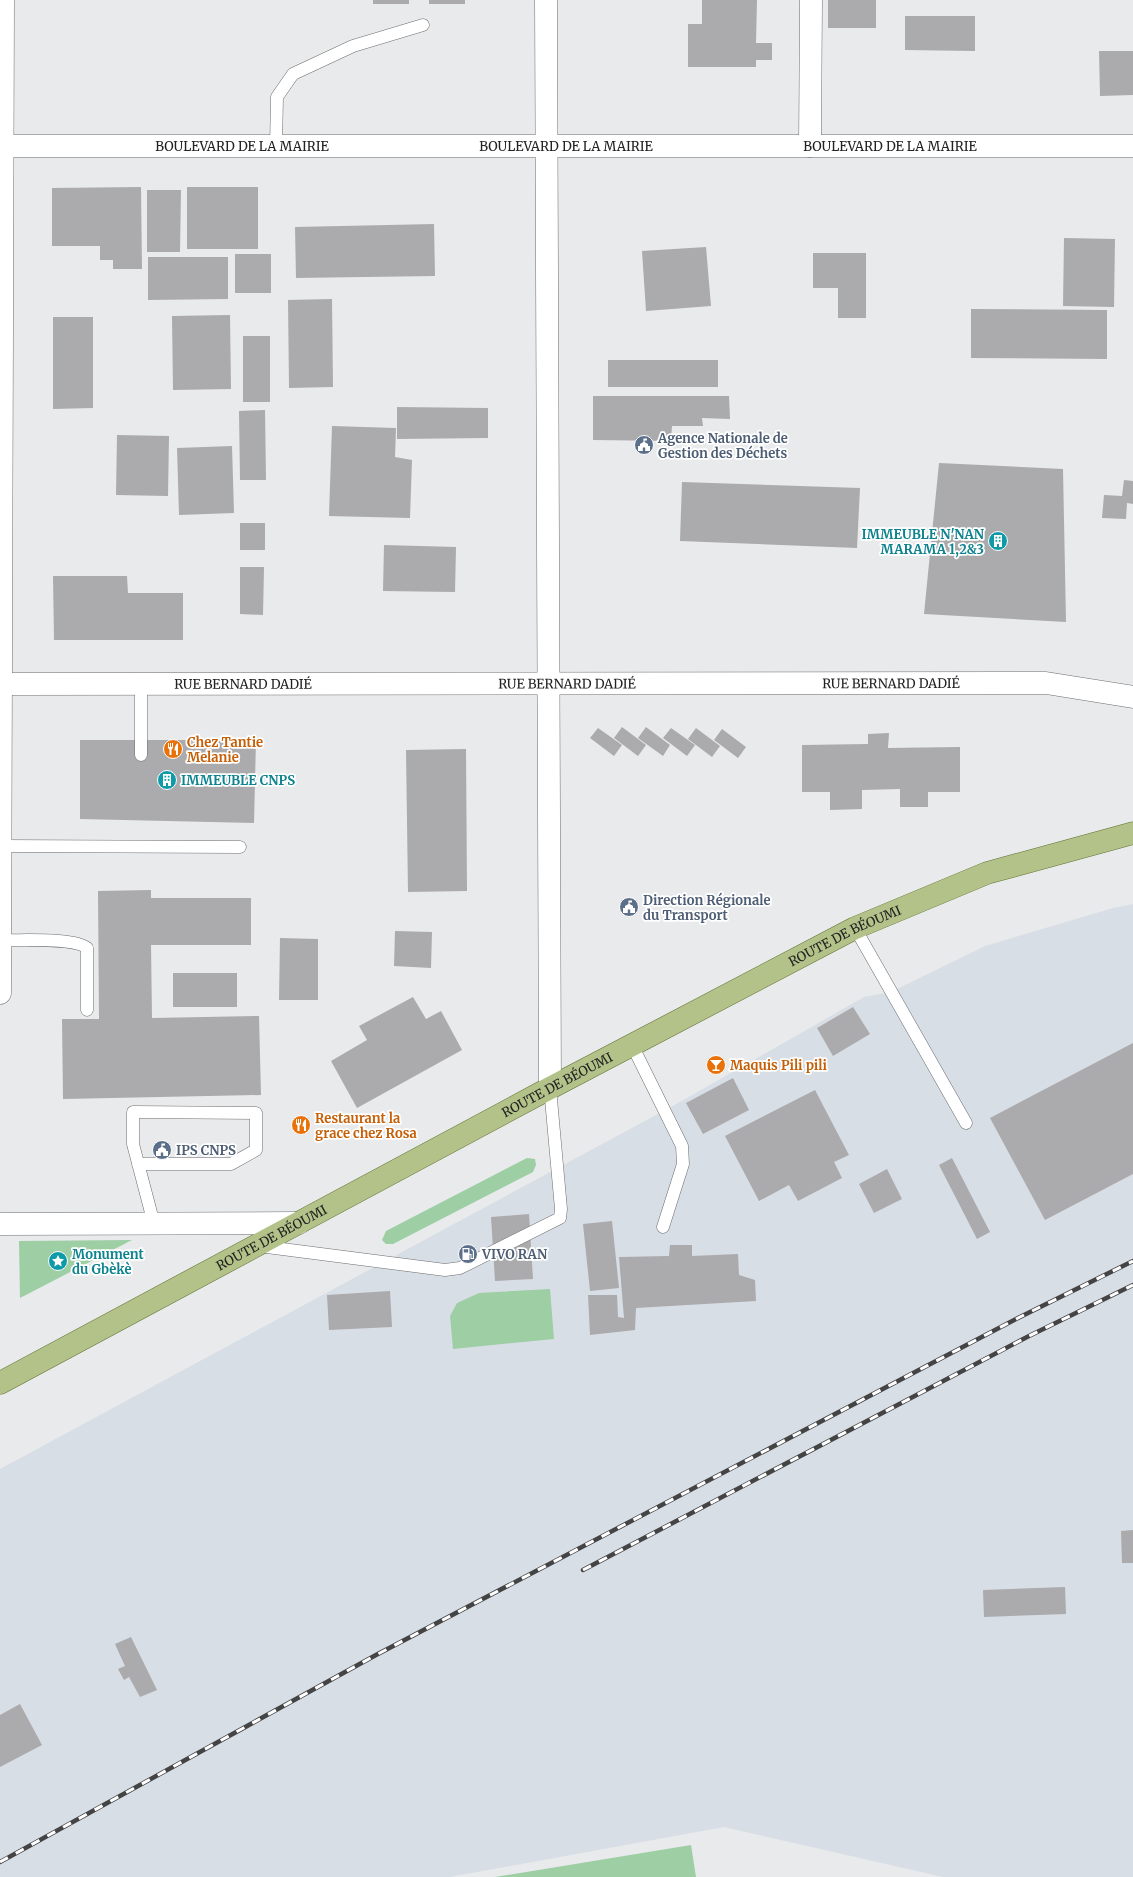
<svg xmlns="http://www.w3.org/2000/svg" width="1133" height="1877" font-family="Merriweather,serif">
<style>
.built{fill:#d8dee6}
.green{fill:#9dcea4}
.building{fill:#abaaac}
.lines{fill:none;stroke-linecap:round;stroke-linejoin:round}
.lane-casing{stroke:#6c6d6f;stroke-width:13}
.street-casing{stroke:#6c6d6f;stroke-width:23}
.primary-casing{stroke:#5e6f31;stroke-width:23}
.lane{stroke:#fff;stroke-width:12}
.street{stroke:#fff;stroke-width:22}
.primary{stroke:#b2c288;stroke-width:22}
.rail-casing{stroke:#444445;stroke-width:4.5}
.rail{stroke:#fff;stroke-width:3;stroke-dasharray:9;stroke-linecap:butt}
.labels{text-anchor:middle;stroke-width:3.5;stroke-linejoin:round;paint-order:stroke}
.street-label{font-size:13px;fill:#222223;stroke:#fff}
.service-label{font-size:13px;font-weight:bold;fill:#4e5e75;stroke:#fff;text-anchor:start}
.culture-label{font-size:13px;font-weight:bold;fill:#0d838f;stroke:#fff;text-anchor:start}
.food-label{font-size:13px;font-weight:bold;fill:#c56008;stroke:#fff;text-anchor:start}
</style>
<rect width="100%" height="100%" fill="#e9eaec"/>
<!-- built -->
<path class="built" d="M1133,904V1877H943L724,1827L450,1877H0V1469L680,1102L864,997L891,992L985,946L1113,908Z"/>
<!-- green -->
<path class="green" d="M527,1158L535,1159L536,1165L533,1172L393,1244H386L382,1240L386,1231Z
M132,1240L20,1298L19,1241Z
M550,1289L554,1339L453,1349L450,1316L457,1303L479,1293Z
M691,1845L696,1877H495Z"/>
<!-- building -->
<path class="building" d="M373,0H409V4H373Z
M429,0H465V4H429Z
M702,0H757L756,43H772V60H756V67H688V24H702Z
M828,0H876V28H828Z
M905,16H975V51L905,50Z
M1099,51H1133V95L1100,96Z
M141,187L142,269H113V260H100V246H52V188Z
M187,187H258V249H187Z
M147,190H181L180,252H147Z
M434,224L435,276L296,278L295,227Z
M1064,238L1115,239L1114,307L1063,306Z
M706,247L711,306L646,311L642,251Z
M813,253H866V318H838V288H813Z
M235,254H271V293H235Z
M148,257H228V299L148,300Z
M332,299L333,387L289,388L288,300Z
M971,309L1107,310V359L971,358Z
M230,315L231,389L173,390L172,316Z
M53,317H93V408L53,409Z
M243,336H270V402H243Z
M608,360H718V387H608Z
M593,396H729L730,419L702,418L703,426H672L671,441L593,440Z
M397,407L488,408V438L397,439Z
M265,410L266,480H240L239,411Z
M332,426L396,428L395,457L412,460L410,518L329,516Z
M117,435L169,436L168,496L116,495Z
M232,446L234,513L179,515L177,448Z
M939,463L1063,469L1066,622L924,614Z
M1124,480L1133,481V504L1127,503L1126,519L1102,518L1104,495L1122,496Z
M682,482L860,488L857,548L680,541Z
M240,523H265V550H240Z
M384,545L456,547L455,592L383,591Z
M240,567H264L263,615L240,614Z
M53,576H127L128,593H183V640H54Z
M622,727L646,745L638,756L614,738Z
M646,727L670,745L663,756L638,738Z
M598,728L622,745L614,756L590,738Z
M671,728L695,745L687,756L663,738Z
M696,728L720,746L712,757L688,739Z
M722,729L746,747L738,758L714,740Z
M889,733L888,748L960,747V792H928V807H900V789L862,790V809L830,810V792H802V745L868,744V734Z
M80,740H256L254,823L80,819Z
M466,749L467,891L408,892L406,750Z
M151,890V898H251V945H151L152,1018L259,1016L261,1095L63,1099L62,1019H99L98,891Z
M395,931L432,932L431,968L394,966Z
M280,938L318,939V1000H279Z
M173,973H237V1007H173Z
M413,997L426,1019L441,1011L462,1050L357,1108L331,1061L367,1040L359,1026Z
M853,1007L870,1034L833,1056L817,1028Z
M1133,1043V1174L1045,1220L990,1118Z
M733,1078L749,1110L703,1134L686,1103Z
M815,1090L849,1155L834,1162L842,1178L798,1201L789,1185L759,1201L725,1136Z
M952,1158L990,1232L977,1239L939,1165Z
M887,1169L902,1199L874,1213L859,1184Z
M529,1214L533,1279L495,1281L491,1217Z
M612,1221L619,1288L590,1291L583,1224Z
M670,1245H692V1256L738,1254L739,1275L755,1280L756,1301L636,1308L635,1330L590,1335L588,1295H617L618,1317L624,1318L619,1257L669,1256Z
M390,1291L392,1327L329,1330L327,1295Z
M1133,1530V1563H1122L1121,1531Z
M1065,1587L1066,1614L984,1617L983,1590Z
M131,1637L157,1690L140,1697L129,1677L124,1680L118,1669L125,1666L115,1644Z
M20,1704L42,1745L0,1767V1715Z"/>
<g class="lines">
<!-- lane casing -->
<g class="lane-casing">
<path id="lane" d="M276,146L277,97L293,74L353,46L423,25
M141,684V755
M1,846L240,847
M855,928L966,1123
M0,940C19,941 74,937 87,948V1010
M632,1045L682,1146L683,1164L663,1227
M138,1164H231L256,1150V1113L133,1112V1144L154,1224
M259,1246L445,1270L460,1268L560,1218L561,1209L550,1088"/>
</g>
<!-- street casing -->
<g class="street-casing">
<g id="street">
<path d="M546,0L550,1088"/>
<path id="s1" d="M0,146H1133"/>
<path d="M810,146L811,0"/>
<path id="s2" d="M0,684L1046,683L1133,697"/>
<path d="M0,993L3,0"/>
<path d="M0,1224L299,1223"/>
</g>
</g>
<!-- primary casing -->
<g class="primary-casing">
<g id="primary">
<path id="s3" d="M0,1383L550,1088L855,928L987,873L1133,833"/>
</g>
</g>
<!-- lane -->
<use href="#lane" class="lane"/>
<!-- street -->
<use href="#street" class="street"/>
<!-- primary -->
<use href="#primary" class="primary"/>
<!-- rail casing -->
<g class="rail-casing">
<path id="rail" d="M583,1570L1029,1336L1133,1285
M0,1862L376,1655L1018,1318L1133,1261"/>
</g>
<!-- rail -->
<use href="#rail" class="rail"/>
</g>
<!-- icons -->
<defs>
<g id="civic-disc" transform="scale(1)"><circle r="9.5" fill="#5c6f8a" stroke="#fff"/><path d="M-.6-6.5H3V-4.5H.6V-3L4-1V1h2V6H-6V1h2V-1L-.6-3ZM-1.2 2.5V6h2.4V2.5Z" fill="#fff"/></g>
<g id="building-disc" transform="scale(1)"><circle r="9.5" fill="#0f9aa8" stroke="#fff"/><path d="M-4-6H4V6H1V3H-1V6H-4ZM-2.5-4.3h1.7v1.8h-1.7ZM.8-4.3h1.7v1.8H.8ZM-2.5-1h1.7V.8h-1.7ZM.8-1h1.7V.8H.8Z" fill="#fff"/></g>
<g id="restaurant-disc" transform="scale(1)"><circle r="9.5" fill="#e8710a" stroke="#fff"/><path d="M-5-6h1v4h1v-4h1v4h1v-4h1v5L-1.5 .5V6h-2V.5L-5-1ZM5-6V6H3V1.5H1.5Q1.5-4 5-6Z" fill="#fff"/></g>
<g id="bar-disc" transform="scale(1)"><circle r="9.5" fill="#e8710a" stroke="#fff"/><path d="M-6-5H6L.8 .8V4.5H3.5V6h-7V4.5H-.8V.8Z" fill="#fff"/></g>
<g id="fuel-disc" transform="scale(1)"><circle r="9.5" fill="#5c6f8a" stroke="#fff"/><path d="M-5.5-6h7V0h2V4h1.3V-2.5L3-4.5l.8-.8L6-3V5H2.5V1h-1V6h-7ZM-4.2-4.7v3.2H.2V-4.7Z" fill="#fff"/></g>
<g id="sight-disc" transform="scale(1)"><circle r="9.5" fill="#0f9aa8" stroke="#fff"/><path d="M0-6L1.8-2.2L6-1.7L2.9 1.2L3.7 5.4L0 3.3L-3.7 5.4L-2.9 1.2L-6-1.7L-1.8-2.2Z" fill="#fff"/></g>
</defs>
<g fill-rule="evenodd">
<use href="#civic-disc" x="644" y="445"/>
<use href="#building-disc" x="998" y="541"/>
<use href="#restaurant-disc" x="173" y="749"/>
<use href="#building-disc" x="167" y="780"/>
<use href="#civic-disc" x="629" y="907"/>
<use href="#bar-disc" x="716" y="1065"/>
<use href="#restaurant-disc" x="301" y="1125"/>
<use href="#civic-disc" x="162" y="1150"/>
<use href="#fuel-disc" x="468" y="1254"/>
<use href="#sight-disc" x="58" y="1261"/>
</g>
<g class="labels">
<!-- street labels -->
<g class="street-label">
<text dy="5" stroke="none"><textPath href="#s1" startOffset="242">BOULEVARD DE LA MAIRIE</textPath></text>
<text dy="5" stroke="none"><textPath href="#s1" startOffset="566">BOULEVARD DE LA MAIRIE</textPath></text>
<text dy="5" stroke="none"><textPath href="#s1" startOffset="890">BOULEVARD DE LA MAIRIE</textPath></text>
<text dy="5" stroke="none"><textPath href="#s2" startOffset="567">RUE BERNARD DADIÉ</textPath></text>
<text dy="5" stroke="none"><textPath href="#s2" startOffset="891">RUE BERNARD DADIÉ</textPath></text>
<text dy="5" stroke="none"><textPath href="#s2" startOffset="243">RUE BERNARD DADIÉ</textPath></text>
<text dy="5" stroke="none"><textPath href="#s3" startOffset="956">ROUTE DE BÉOUMI</textPath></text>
<text dy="5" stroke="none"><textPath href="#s3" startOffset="632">ROUTE DE BÉOUMI</textPath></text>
<text dy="5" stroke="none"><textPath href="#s3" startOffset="308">ROUTE DE BÉOUMI</textPath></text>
</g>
<!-- service labels -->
<g class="service-label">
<text x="658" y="443">Agence Nationale de<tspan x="658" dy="15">Gestion des Déchets</tspan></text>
<text x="643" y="905">Direction Régionale<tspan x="643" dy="15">du Transport</tspan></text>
<text x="176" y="1155">IPS CNPS</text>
<text x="482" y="1259">VIVO RAN</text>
</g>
<!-- culture labels -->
<g class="culture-label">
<text x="984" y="539" text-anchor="end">IMMEUBLE N'NAN<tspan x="984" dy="15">MARAMA 1,2&amp;3</tspan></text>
<text x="181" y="785">IMMEUBLE CNPS</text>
<text x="72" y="1259">Monument<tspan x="72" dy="15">du Gbèkè</tspan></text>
</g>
<!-- food labels -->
<g class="food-label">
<text x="187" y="747">Chez Tantie<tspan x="187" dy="15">Melanie</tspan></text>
<text x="730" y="1070">Maquis Pili pili</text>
<text x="315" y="1123">Restaurant la<tspan x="315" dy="15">grace chez Rosa</tspan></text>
</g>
</g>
</svg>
